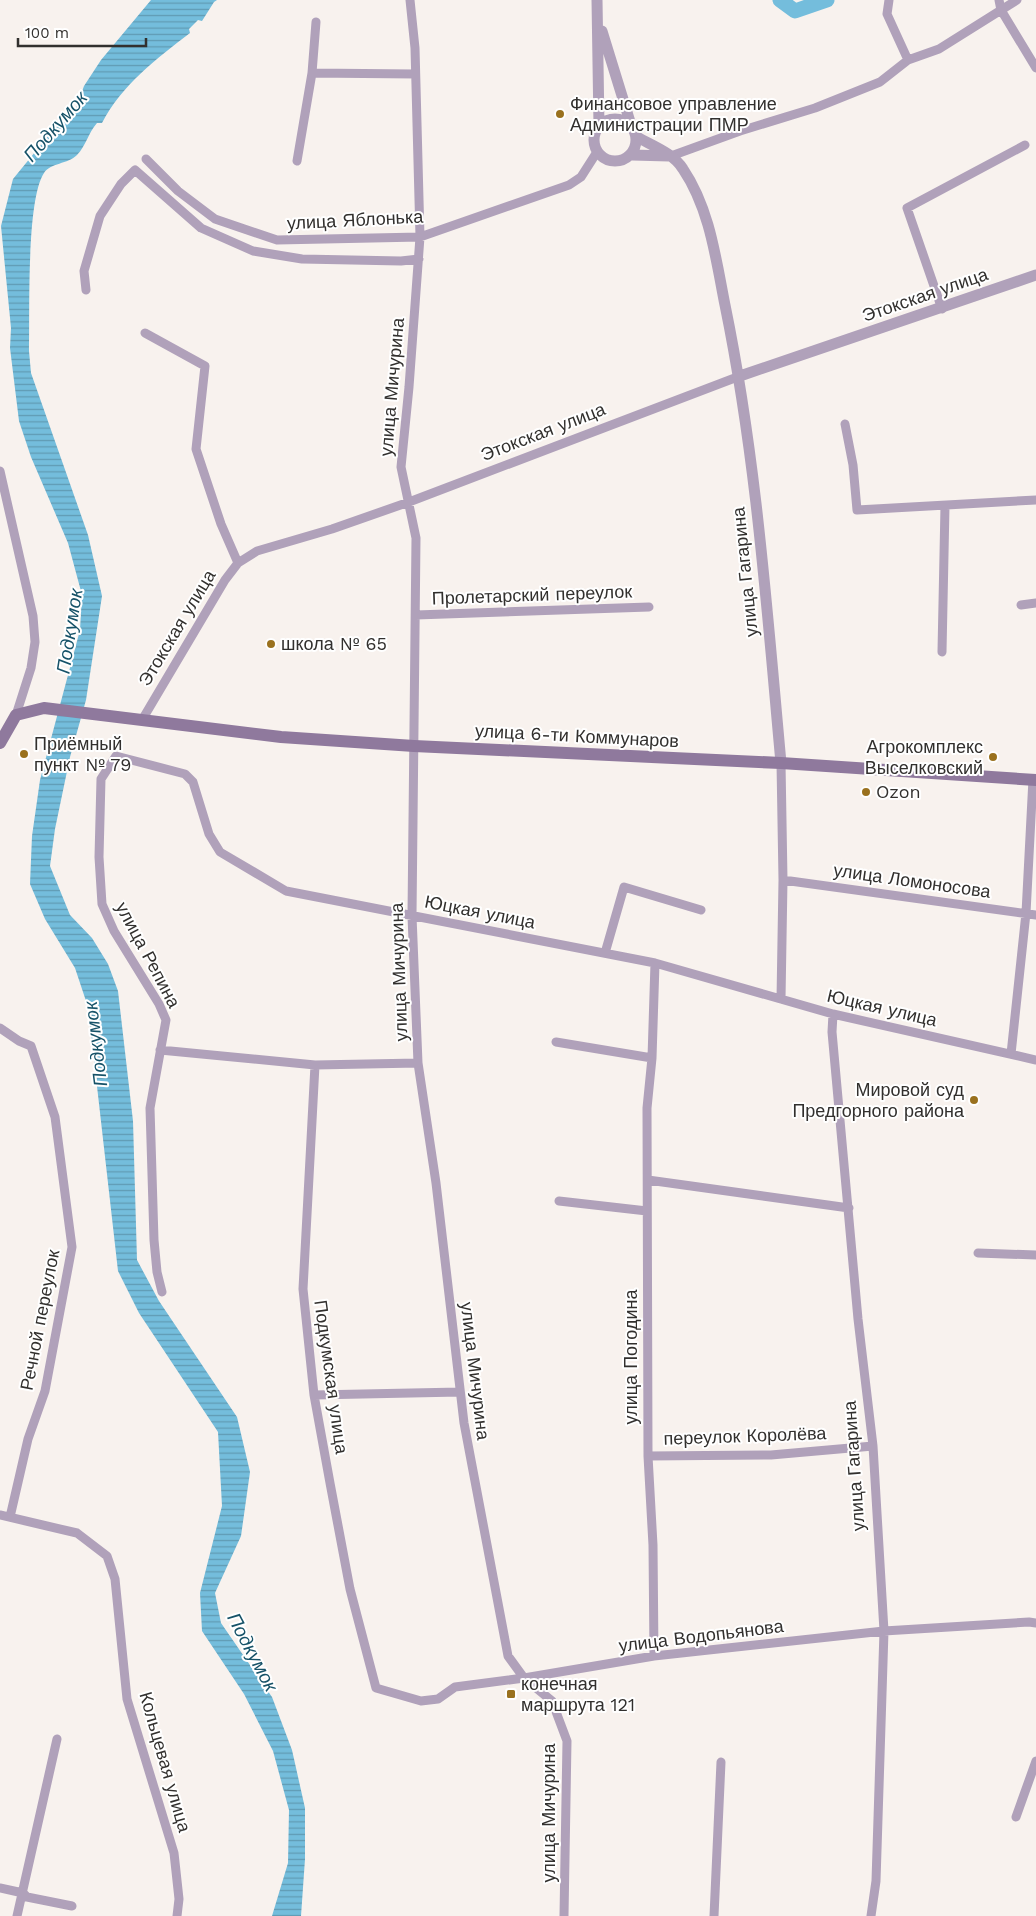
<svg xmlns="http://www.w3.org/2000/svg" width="1036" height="1916" font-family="'Work Sans',sans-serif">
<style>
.water{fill:url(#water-rules)}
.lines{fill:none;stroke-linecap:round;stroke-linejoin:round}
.river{stroke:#74bddc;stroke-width:15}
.minor{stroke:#b0a1ba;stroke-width:9}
.tertiary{stroke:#b0a1ba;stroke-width:11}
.secondary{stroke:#8f799d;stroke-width:12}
.poi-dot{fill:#9a711e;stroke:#fff;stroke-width:2}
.labels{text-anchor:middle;stroke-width:4;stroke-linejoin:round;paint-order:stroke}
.poi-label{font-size:18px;fill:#32302e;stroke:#fff;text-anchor:start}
.street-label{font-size:18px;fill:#32302e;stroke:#fff}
.water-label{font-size:19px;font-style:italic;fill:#165268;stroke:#fff}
</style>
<defs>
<pattern id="water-rules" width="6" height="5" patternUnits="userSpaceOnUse" patternTransform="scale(1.25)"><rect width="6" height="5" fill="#74bddc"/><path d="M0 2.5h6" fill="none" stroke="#609ab3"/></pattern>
</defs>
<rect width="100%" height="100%" fill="#f8f2ee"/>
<!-- water -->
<path class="water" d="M151,0H217L214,2L202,21L198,20L189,29L190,33C157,58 121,86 102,123H97C88,133 86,146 77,155C68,164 50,163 44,173C26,200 30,314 29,351L31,373L88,535L102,596L86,700L70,757L55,829L50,866L70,915L92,938L108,964L118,991L133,1121L137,1260L159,1301L237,1417L250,1472L241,1536L215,1593L221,1623L272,1697L292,1750L305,1808V1859L301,1916H272L288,1863L289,1810L273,1751L244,1694L202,1631L200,1593L222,1506L218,1432L139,1313L118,1271L88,1007L75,968L45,919L30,884L32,836L40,780L80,630L82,595L68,543L31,457L19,421L10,348L11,328L1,226L13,179L53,130L76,108L84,86L101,60Z"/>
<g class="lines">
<!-- river -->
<path class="river" d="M780,0L795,11L827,0"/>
<!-- minor -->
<path class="minor" d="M410,0L415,48L420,237L409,387L401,467L416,538L412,916L418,1063L436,1183L464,1423L508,1656L524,1678L552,1701L567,1741L564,1916
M889,0L887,14L908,60
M999,0L1001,10L1036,68
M312,73L415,74
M671,156L740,131L815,108L880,82L908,60L939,49L1017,0
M146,159L178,191L215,219L277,240L420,237L569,185L581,177L597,152
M297,161L312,73L316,22
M86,290L84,271L100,216L121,184L135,170L201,228L253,251L302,259L401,261L419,259
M942,309L907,208L1025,145
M145,333L205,366L196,449L221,524L238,563
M845,424L853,465L857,510L1036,500
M0,471L33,616L35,642L31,668L16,715
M1021,605L1036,603
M416,615L649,607
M942,652L945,506
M142,720L225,580L238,563L257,551L332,529L409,502L740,376
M781,763L783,880L781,999
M783,880L1036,915
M605,953L624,887L701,910
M833,1014L832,1032L858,1319L873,1446L884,1631L876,1881L871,1916
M0,1028L19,1041L31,1046L55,1117L72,1247L45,1391L28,1439L10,1517
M556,1042L652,1058
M160,1050L315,1065L418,1063
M1011,1054L1026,913L1033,779
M315,1065L303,1289L314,1395L330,1483L350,1589L376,1688L421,1701L438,1699L455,1687L524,1678L654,1656L884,1631L1029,1622L1036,1623
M648,1180L849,1208
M559,1201L647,1211
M978,1253L1036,1255
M162,1292L157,1272L154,1240L150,1108L166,1020L159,1004L114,931L102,904L99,857L101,779L116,756L185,774L193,782L209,834L220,852L286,891L655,963L833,1014L1036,1060
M314,1395L460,1392
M648,1456L771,1455L873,1446
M0,1515L77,1533L107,1556L115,1579L127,1699L174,1853L179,1899L177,1916
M654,1656L653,1545L648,1456L647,1108L652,1058L655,963
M1016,1817L1036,1761
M0,1888L23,1893L27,1897L72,1906
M17,1916L57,1739
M714,1916L721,1762"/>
<!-- tertiary -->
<path class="tertiary" d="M597,0L599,126
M602,31L631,125
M594 140a21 21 0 1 1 42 0a21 21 0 1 1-42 0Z
M637,137C653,146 673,153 683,169C710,209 716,260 725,305C756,456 767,610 781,763
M632,155L669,156
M740,376L1036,275"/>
<!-- secondary -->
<path class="secondary" d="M0,743L16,715L44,708L281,737L414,746L781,763L1036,780"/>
</g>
<!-- markers -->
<g class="poi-dot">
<circle cx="560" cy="114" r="5"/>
<circle cx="271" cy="644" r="5"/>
<circle cx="24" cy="754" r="5"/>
<circle cx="993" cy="757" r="5"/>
<circle cx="866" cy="792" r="5"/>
<circle cx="974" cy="1100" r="5"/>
<rect x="506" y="1689" width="10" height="10" rx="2.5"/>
</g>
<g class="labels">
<!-- poi labels -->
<g class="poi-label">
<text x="570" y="110">Финансовое управление<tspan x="570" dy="21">Администрации ПМР</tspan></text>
<text x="281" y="650">школа № 65</text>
<text x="34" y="750">Приёмный<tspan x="34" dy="21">пункт № 79</tspan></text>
<text x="983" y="753" text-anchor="end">Агрокомплекс<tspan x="983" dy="21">Выселковский</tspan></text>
<text x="876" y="798">Ozon</text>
<text x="964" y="1096" text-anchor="end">Мировой суд<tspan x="964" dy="21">Предгорного района</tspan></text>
<text x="521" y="1690">конечная<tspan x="521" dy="21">маршрута 121</tspan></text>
</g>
<!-- street labels -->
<g class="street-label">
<text transform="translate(355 220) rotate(-3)" y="6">улица Яблонька</text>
<text transform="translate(925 295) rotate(-19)" y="6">Этокская улица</text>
<text transform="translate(392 387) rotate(-85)" y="6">улица Мичурина</text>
<text transform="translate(543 432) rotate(-21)" y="6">Этокская улица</text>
<text transform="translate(745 572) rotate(-96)" y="6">улица Гагарина</text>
<text transform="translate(532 595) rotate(-2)" y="6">Пролетарский переулок</text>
<text transform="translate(177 628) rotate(-59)" y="6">Этокская улица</text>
<text transform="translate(577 736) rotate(3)" y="6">улица 6-ти Коммунаров</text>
<text transform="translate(912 881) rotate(8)" y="6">улица Ломоносова</text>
<text transform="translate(480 912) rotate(11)" y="6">Юцкая улица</text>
<text transform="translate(148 955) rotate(62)" y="6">улица Репина</text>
<text transform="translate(399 972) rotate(-92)" y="6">улица Мичурина</text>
<text transform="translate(882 1008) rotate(13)" y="6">Юцкая улица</text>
<text transform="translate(40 1320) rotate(-79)" y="6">Речной переулок</text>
<text transform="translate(631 1357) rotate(-90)" y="6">улица Погодина</text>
<text transform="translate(475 1371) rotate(83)" y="6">улица Мичурина</text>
<text transform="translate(331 1377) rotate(82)" y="6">Подкумская улица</text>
<text transform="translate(745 1436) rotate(-2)" y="6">переулок Королёва</text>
<text transform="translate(854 1466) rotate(-94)" y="6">улица Гагарина</text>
<text transform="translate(701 1636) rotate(-7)" y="6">улица Водопьянова</text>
<text transform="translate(165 1762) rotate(74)" y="6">Кольцевая улица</text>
<text transform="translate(549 1813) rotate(-90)" y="6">улица Мичурина</text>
</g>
<!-- water labels -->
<g class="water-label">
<text transform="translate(55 126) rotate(-49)" y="7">Подкумок</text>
<text transform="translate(69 631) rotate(-81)" y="7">Подкумок</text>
<text transform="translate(95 1044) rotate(-97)" y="7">Подкумок</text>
<text transform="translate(253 1652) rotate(62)" y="7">Подкумок</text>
</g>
</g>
<!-- scale -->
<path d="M18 38v8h128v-8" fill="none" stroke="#32302e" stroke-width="2.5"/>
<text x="25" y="38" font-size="15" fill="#32302e" stroke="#ffffff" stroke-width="4" paint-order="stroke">100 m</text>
</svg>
